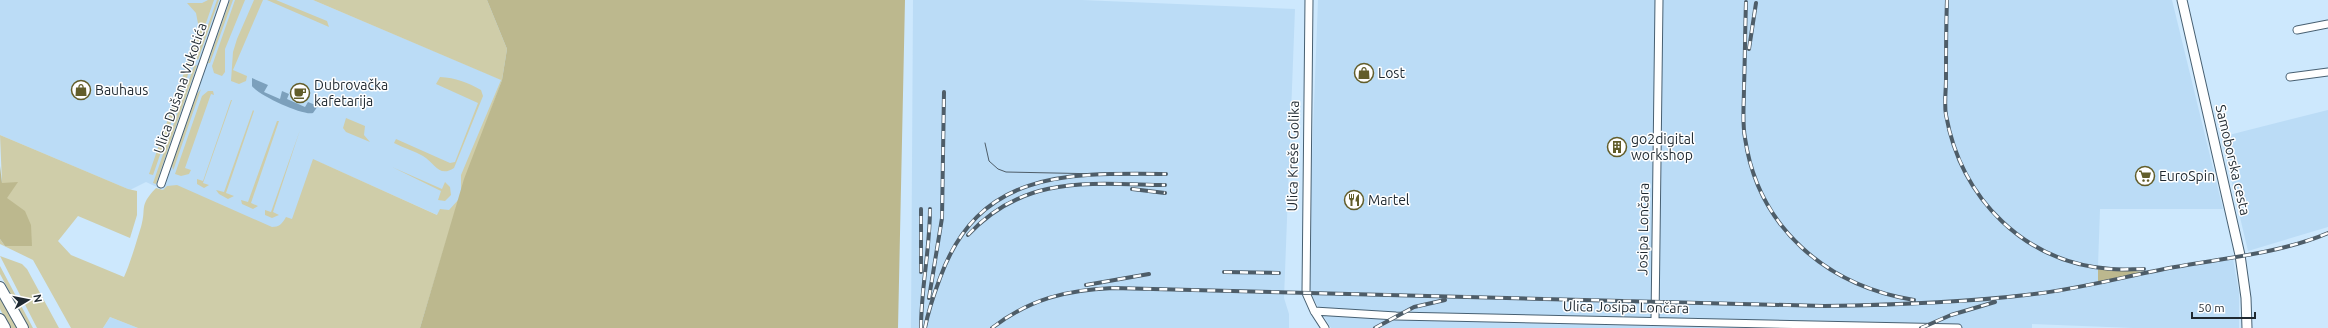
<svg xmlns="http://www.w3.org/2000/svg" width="2328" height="328" font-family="Ubuntu,sans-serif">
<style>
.built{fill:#bbdcf6;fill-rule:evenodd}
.green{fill:#cfcda9}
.forest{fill:#bcb88e}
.water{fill:#7ca0bc}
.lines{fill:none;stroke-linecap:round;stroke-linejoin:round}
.minor-casing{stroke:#486072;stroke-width:9}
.tertiary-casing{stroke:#486072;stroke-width:11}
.secondary-casing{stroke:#486072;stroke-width:12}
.minor{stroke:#fff;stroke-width:7}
.tertiary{stroke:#fff;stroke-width:9}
.secondary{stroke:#fff;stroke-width:10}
.tram{stroke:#4e5d68;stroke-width:1}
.rail-casing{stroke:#4e5d68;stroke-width:4}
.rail{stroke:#fff;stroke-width:2.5;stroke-dasharray:8;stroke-linecap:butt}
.labels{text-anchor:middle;stroke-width:3;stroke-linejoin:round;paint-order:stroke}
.poi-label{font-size:14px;fill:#1f2931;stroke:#fff;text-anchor:start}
.street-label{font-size:14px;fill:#1f2931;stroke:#fff}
</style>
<rect width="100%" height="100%" fill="#cde8fd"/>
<!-- built -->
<path class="built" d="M0,0H313L502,80L464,179L453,222L319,162L287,247L146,182L130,190L0,135Z
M913,0H1082L1295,9L1284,298L1289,314V328H911Z
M1318,0H2172L2223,209H2100L2098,266L2158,271L2229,256V260L2233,259L2239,293V328H2133L2032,324V328H1331L1307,288ZM2098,269L2110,271L2148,273L2098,282Z
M2328,110V227L2248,251L2221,137Z
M110,317L138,328H103Z"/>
<!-- green -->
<path class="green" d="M208,0H214L153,175L149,174L199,29L196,13L187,3H202Z
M217,0H219L198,60L196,58Z
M230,0H233L210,63H208Z
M235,0H245L225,49V72L222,76L214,73L212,66Z
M254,0H263L233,70L247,76L246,81L239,84L231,81L233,52L237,39Z
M267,0H276L327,21L329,27Z
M313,0H487L507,49L502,80L461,192V175L501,80Z
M197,65L156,184L153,183L194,66Z
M440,77C456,78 467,82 481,90L483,96L454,168C439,178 435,163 423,156C414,151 404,148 394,143L396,139L450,163L455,162L478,103L436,84Z
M201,89L174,168L173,170L172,165L197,94Z
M208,91H213L214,95L211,94L185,168L191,170L189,174L181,176L175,174L202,96Z
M231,100H232L203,183L209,185L204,188L197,184V179L203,181Z
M253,110L254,111L226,193L234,196L228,199L219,194L216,190L224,192Z
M346,118L365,126L364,135L370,142L346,132L343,128Z
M277,121H279L251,203L258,206L253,209L242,204L241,200L248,202Z
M300,130L273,212L279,215L272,218L265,215V210L271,212Z
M0,135L128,189L137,191V215L130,238L78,216L58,241L71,255L124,277C131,261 136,243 141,227C147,207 138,207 156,188L163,190L167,186L177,185L272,227C279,227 282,224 286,217L292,219L313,159L437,215L440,209L449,210L459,199L420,328H138L110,317L103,328H71L33,260L0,244V239L5,246H32L6,198L2,183Z
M392,167L442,189L445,182L450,187L451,195L445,201L438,200L441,191Z
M0,256L22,264L27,269L59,328H37Z
M0,266L33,328H29L0,274Z
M0,297L17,328H10L0,309Z"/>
<!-- forest -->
<path class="forest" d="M487,0H905L898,328H420L464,179L502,80L507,49Z
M0,166L2,183L18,182L7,198L25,211L31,225L32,246H5L0,239Z
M2098,269L2150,272L2098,283Z"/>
<!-- water -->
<path class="water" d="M252,78L268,85L264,92L280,99L282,91L289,94L287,99L305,107L308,102L318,106L313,113C303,116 258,95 252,86Z"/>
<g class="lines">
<!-- minor casing -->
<g class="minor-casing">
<path id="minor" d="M1309,0L1306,293L1314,311L1325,328
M2297,30L2328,24
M2290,77L2328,72
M161,184L225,0
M1314,311L1396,316L1958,328
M1655,320L1659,0"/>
</g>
<!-- tertiary casing -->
<g class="tertiary-casing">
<path id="tertiary" d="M2182,0L2240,255L2246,298L2247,328"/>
</g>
<!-- secondary casing -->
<g class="secondary-casing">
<path id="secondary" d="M0,287L23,328
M0,319L5,328"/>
</g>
<!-- minor -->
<use href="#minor" class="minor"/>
<!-- tertiary -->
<use href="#tertiary" class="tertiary"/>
<!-- secondary -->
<use href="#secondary" class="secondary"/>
<!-- tram -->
<path class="tram" d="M985,143L989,161L998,169L1006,172L1102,174"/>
<!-- rail casing -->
<g class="rail-casing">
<path id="rail" d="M1947,0C1946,26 1946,53 1946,79C1946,91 1944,104 1946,115C1961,199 2025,263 2111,269C2122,270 2133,269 2144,269
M1746,2C1745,30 1745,59 1744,87C1744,104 1742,122 1745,138C1758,228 1827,286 1914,300
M1749,49L1756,3
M1132,189L1165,193
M968,235C1025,174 1090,184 1165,185
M921,272V209
M1224,272L1279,273
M1086,285L1149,274
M929,298L942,218L944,92
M921,328C921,288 930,249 930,209
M925,328C928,312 934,294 940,278C979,170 1067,173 1166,174
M992,328C1030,299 1066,290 1113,288L1824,306C1892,305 1959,303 2026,295C2076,290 2126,276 2175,267C2225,258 2281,253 2328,233
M1375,328L1414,307L1445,300
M1921,328L1951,315L1995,302"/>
</g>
<!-- rail -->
<use href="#rail" class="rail"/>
</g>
<!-- icons -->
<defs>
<g id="shop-ring" transform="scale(1)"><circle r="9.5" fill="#fff" stroke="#625d2a" stroke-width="1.5"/><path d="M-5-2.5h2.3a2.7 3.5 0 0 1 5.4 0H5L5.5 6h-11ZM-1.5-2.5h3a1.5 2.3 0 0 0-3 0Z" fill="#625d2a"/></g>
<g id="cafe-ring" transform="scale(1)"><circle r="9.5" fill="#fff" stroke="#625d2a" stroke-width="1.5"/><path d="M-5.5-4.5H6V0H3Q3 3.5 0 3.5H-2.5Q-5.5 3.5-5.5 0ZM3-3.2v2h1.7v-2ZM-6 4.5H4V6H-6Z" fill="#625d2a"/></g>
<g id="building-ring" transform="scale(1)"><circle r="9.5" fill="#fff" stroke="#625d2a" stroke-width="1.5"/><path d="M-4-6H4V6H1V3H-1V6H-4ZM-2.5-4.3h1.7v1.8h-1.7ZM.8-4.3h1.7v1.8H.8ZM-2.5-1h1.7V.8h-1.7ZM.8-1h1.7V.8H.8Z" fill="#625d2a"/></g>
<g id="supermarket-ring" transform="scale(1)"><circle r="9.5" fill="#fff" stroke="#625d2a" stroke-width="1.5"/><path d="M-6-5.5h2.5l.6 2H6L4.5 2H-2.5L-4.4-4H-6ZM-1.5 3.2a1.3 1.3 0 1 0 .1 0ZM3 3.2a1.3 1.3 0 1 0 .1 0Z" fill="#625d2a"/></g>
<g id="restaurant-ring" transform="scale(1)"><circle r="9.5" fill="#fff" stroke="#625d2a" stroke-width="1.5"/><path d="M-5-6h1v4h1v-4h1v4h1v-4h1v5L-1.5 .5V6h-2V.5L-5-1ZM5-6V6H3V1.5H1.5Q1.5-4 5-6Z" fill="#625d2a"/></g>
</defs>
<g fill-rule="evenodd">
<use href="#shop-ring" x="1364" y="73"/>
<use href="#shop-ring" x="81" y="90"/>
<use href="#cafe-ring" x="300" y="93"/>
<use href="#building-ring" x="1617" y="147"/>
<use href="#supermarket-ring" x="2145" y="176"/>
<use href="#restaurant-ring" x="1354" y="200"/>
</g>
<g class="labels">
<!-- poi labels -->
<g class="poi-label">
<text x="1378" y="78">Lost</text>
<text x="314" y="90">Dubrovačka<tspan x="314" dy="16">kafetarija</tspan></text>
<text x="95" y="95">Bauhaus</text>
<text x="1631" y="144">go2digital<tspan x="1631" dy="16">workshop</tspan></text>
<text x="2159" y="181">EuroSpin</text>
<text x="1368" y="205">Martel</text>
</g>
<!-- street labels -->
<g class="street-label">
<text transform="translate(180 88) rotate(-71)" y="5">Ulica Dušana Vukotića</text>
<text transform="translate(1293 156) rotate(-89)" y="5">Ulica Kreše Golika</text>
<text transform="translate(2233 160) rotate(77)" y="5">Samoborska cesta</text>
<text transform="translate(1643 229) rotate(-89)" y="5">Josipa Lončara</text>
<text transform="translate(1626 307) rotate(1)" y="5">Ulica Josipa Lončara</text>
</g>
</g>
<!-- north arrow -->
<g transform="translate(28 300) rotate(80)" stroke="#ffffff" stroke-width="3" paint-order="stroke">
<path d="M0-3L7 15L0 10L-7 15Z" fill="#1f2931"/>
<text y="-6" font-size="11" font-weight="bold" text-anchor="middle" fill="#1f2931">N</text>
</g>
<!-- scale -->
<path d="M2192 312v6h63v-6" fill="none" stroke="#1f2931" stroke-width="2"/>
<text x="2198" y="312" font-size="12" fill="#1f2931" stroke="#ffffff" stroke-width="3" paint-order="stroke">50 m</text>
</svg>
